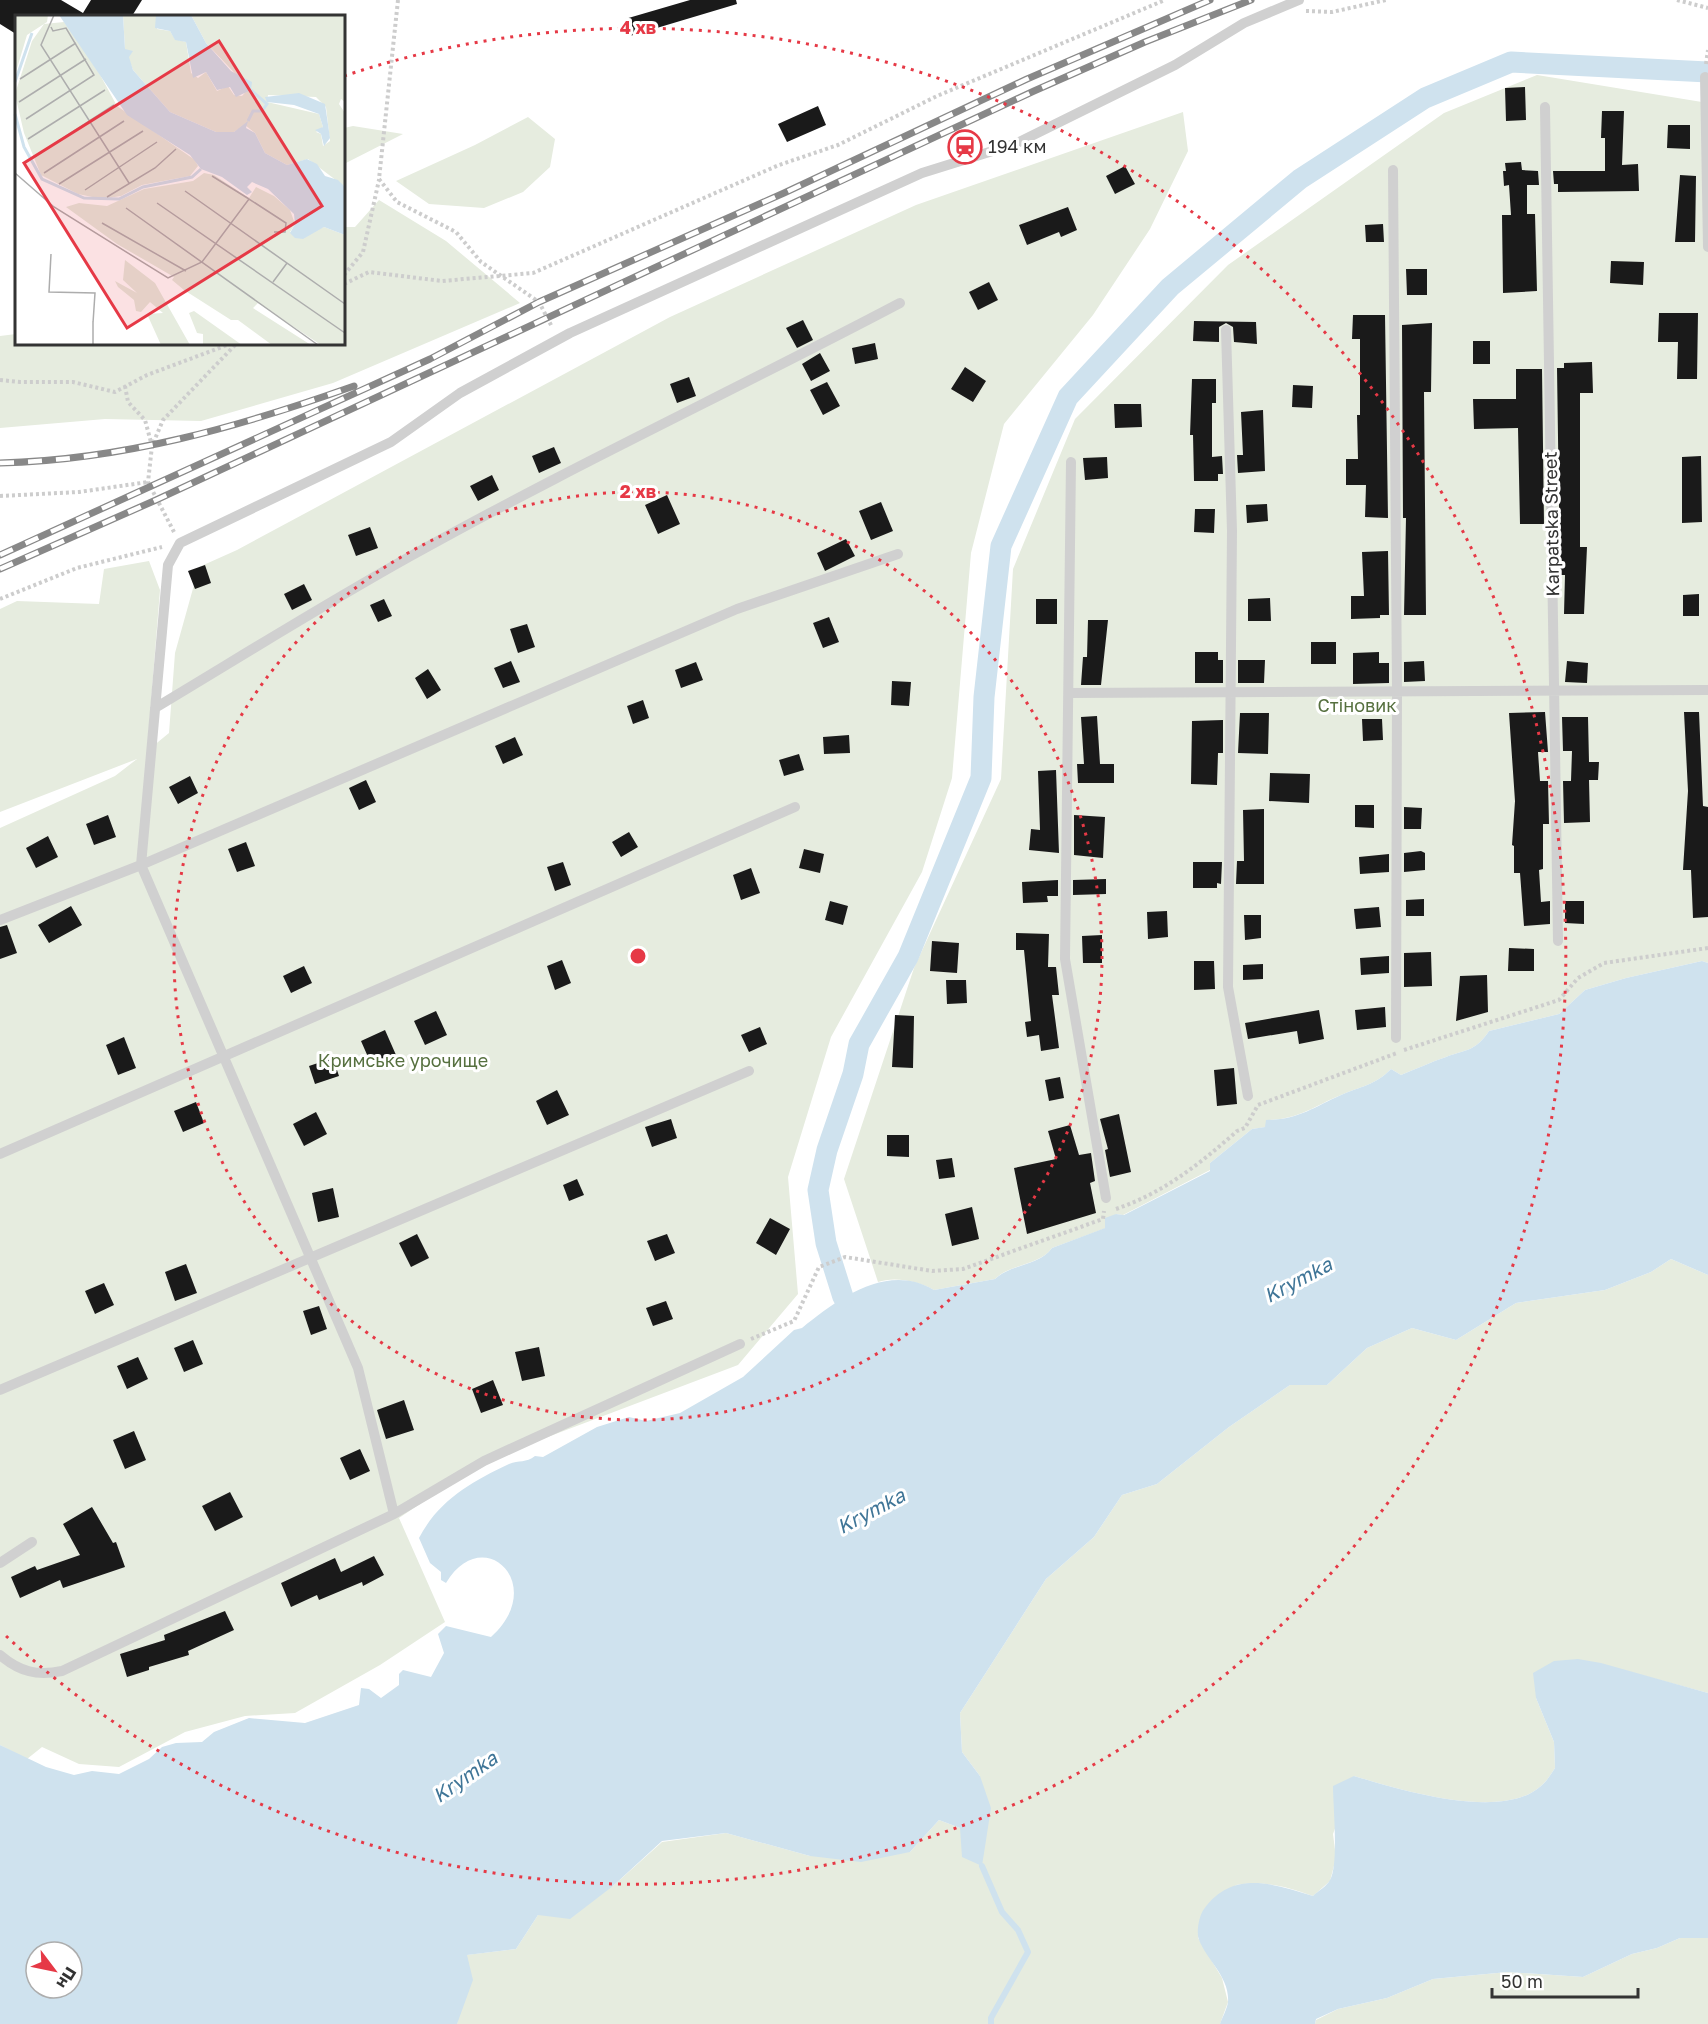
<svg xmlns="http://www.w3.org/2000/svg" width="1708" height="2024" font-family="'Golos Text',sans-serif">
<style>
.green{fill:#e6ecdf}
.water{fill:#cfe2ee;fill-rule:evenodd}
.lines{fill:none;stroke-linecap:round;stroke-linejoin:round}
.stream{stroke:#cfe2ee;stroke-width:6}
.canal{stroke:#cfe2ee;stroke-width:21}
.building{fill:#1a1a1a}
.path{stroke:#cdcdcd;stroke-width:4;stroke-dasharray:3 3;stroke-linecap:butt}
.service{stroke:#d0d0d0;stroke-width:10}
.rail-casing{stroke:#888;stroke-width:7}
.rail{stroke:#fff;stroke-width:4.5;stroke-dasharray:14;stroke-linecap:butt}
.ring{fill:none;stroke:#e63946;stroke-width:3;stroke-dasharray:3 6}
.labels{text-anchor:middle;stroke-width:6;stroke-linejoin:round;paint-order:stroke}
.poi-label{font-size:18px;fill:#333;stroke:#fff;text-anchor:start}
.street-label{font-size:18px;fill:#333;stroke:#fff}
.park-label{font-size:18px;fill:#56703f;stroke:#fff}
.water-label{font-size:20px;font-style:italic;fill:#3f7597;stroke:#fff}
.inset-river{fill:none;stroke:#cfe2ee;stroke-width:3}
.inset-road{fill:none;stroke:#adadad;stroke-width:1.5}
.view{fill:#e63946;fill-opacity:0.15;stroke:#e63946;stroke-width:3}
.inset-edge{fill:none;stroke:#333;stroke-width:3}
.centre{fill:#e63946;stroke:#fff;stroke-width:3}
.ring-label{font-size:18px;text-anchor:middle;font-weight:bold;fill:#e63946;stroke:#fff;stroke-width:6;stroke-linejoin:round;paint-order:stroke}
</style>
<rect width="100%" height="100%" fill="#fff"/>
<!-- green -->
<path class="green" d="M1537,75L1708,103V963L1702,961L1626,978L1585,990L1559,1014L1489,1031C1475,1052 1466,1049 1446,1057C1431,1062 1416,1069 1401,1075L1391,1069C1374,1086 1361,1086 1341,1095C1314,1106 1298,1120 1266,1120V1127L1252,1129L1210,1163V1170L1123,1215L1116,1214L1106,1228L1052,1248C1039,1266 1011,1263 995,1279L934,1290C919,1281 894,1276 878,1282L844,1179L914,968L1001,779L1013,569L1075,419L1228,265L1444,113Z
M1183,112L1188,151L1150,229L1093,315L1004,424L971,553L952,778L922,872L831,1037L788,1177L798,1294L738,1365L484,1461L399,1518L445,1622L380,1665L295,1713L245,1716L185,1732L119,1767L79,1764L42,1747L27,1759L0,1745V828L115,776L137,759L0,812V609L17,601L99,604L104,569L149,561L160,590L147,751L169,733L175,653L199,567L237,550L670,317L916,205Z
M528,117L555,139L550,167L523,192L484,208L429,204L396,181L475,145Z
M353,126L403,134L344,164V128Z
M379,200L446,241L520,303L333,383L201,421L105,419L0,428V336L16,334V344H344V227H355Z
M1671,1259L1708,1275V1693L1623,1670L1536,1698L1554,1742L1555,1768C1551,1774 1547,1781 1541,1786C1501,1822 1399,1789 1354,1776L1333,1834L1336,1858L1330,1881L1313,1896C1284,1886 1267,1881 1236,1885L1198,1938L1222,1978L1228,2002L1220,2024H457L466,1955L516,1949L538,1915L613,1886L662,1842L726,1833L810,1856L910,1852L939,1820L960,1828L980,1776L962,1752L960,1713L1046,1579L1094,1537L1122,1495L1157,1484L1229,1427L1290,1385H1327L1367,1348L1412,1328L1456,1340L1516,1303L1605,1290L1651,1272Z
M1680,1938H1708V2024H1315L1316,2020L1338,2009L1387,1998L1433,1979L1508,1972L1583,1977L1632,1954L1657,1948Z"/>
<!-- water -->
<path class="water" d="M1702,961L1708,963V1275L1671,1259L1651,1272L1605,1290L1516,1303L1456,1340L1412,1328L1367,1348L1327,1385H1290L1229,1427L1157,1484L1122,1495L1094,1537L1046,1579L960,1713L962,1752L980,1776L991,1808L982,1866L962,1857L960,1828L939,1820L910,1852L861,1862L810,1856L726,1833L662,1841L613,1886L570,1919L538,1915L516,1949L467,1955L473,1980L457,2024H0V1745L46,1767L74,1775L92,1771L119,1774L149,1759L162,1747L176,1743L202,1742L214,1732L249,1718L305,1723L359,1705L361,1688L369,1689L381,1698L399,1685V1674L403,1670L431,1677L444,1653L438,1634L446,1626L491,1637C549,1585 483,1521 446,1583L441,1580V1572L430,1563L419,1538C439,1500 471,1482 509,1464C519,1460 526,1463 535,1456L543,1457L597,1427L629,1417L646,1421L680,1413L743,1377L794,1330L802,1328C838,1299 887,1262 934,1290L995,1279C1011,1264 1039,1266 1052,1248L1105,1228V1218L1116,1214L1124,1215L1210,1171V1163L1252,1129L1265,1127L1266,1120C1298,1120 1314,1107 1341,1095C1361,1086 1374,1086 1391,1069L1401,1075C1416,1069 1431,1062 1446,1057C1466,1049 1475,1052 1489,1031L1559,1014L1585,990L1626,978ZM36,1952H72V1988H36Z
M1578,1659L1601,1663L1708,1693V1938H1680L1657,1948L1632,1954L1583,1977L1508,1972L1433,1979L1387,1998L1338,2009L1316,2019L1315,2024H1220C1222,2018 1227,2009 1228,2002C1230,1978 1207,1960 1199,1940C1196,1932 1199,1916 1204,1909C1233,1869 1274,1884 1313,1896C1318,1891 1327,1886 1330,1880C1339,1864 1333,1807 1333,1786L1354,1776C1399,1789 1501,1822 1541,1786C1547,1781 1551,1774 1555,1768L1554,1742L1536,1698L1533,1673L1554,1661Z"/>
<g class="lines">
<!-- stream -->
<path class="stream" d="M982,1866L1002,1912L1018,1930L1028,1952L991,2018V2024"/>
<!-- canal -->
<path class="canal" d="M843,1297L826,1243L818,1190L827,1150L853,1074L859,1044L908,957L981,778L984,697L1001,546L1068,397L1170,287L1300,179L1425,98L1511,62L1708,72"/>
</g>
<!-- building -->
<path class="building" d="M0,0H61L83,13L91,0H142L132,16H16V34L0,24Z
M690,0H736L737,4L630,36L625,19Z
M1525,87L1526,120L1506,121L1505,88Z
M818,106L826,125L787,142L778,124Z
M1602,111H1624L1622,165L1638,164L1639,191L1558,192V184H1554L1553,171H1605V138H1601Z
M1668,125H1690V149L1667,148Z
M1521,162L1522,170L1538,171L1539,185H1527V214H1535L1537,291L1503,293L1502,215H1511L1509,185L1504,186L1503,171H1506L1505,163Z
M1125,166L1135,184L1115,194L1106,176Z
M1680,175L1696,176L1695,242H1675Z
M1068,207L1077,230L1061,237L1059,232L1027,245L1019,225Z
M1383,224L1384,242H1366L1365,225Z
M1611,261L1644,262L1643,285L1610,283Z
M1406,269H1427V295H1407Z
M989,282L998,300L978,310L969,292Z
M1659,313H1698L1697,379H1677L1678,342H1658Z
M1353,315H1385L1388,518L1365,517L1366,485H1346V459H1358L1357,415H1360V339H1352Z
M803,320L813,340L797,348L786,328Z
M1194,321L1256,322L1257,344L1234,342L1233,327L1226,323L1219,327V342L1193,341Z
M1432,323L1431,392H1424L1426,615H1404L1406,518H1403L1402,325Z
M1473,341H1490V364H1473Z
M875,343L878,359L855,364L852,348Z
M820,353L830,371L811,381L802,364Z
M1592,362L1593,393H1580V547H1587L1584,614H1564L1565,575H1560L1557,368H1564V363Z
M965,367L986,381L973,402L951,389Z
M1516,369H1542L1544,524H1520L1518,428L1474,429L1473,399H1516Z
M689,377L696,396L677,403L670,384Z
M1192,379H1216V403H1212V457L1222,456L1223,474H1218V481H1194L1193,435H1190Z
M827,382L840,406L823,415L810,390Z
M1293,385L1313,386L1312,408L1292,407Z
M1114,404H1141L1142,427L1115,428Z
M1263,410L1265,471L1238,473L1237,455H1243L1241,412Z
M554,447L561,463L539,473L532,456Z
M1701,456L1702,522L1682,523V457Z
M1107,457L1108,478L1085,480L1083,458Z
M492,475L499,490L478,501L470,486Z
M667,495L680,524L658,534L645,505Z
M881,502L893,531L871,540L859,511Z
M1267,504L1268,521L1247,523L1246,505Z
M1195,509H1215L1214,533L1194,532Z
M370,527L378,548L356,556L348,535Z
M846,539L855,556L825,571L817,553Z
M1388,551L1389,615H1380V618L1351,619V596H1364L1362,552Z
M205,565L211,583L195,589L188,571Z
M304,584L312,600L292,610L284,594Z
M1699,594V616H1683V595Z
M1270,598L1271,621H1248V599Z
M384,599L392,616L378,622L370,605Z
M1036,599H1057V624H1036Z
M829,617L839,642L823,648L813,623Z
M1088,620H1108L1101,685H1081L1083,657H1087Z
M527,624L535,647L518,653L510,629Z
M1311,642H1336V664H1311Z
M1195,652H1218V660H1223V683H1195Z
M1379,652V663H1389V683L1353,684V653Z
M1238,660H1265L1264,683H1238Z
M511,661L520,682L503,688L494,668Z
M1424,661L1425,681L1404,682V662Z
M1567,661L1588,663L1587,683L1565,682Z
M696,662L703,680L681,688L675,670Z
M428,669L441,690L427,699L415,678Z
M892,681L911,682L909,706L891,705Z
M643,700L649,718L633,724L627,706Z
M1545,712L1548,752H1538L1540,781H1548L1549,824H1543V869L1539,870L1541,902L1550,901V924L1524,926L1520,873H1514V846L1512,845L1515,801L1509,713Z
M1684,712H1699L1703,806L1708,807V917L1693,918L1691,870H1683L1688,791Z
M1240,713H1269L1268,754L1238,753Z
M1097,716L1100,764H1114V783H1078L1077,764H1084L1081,717Z
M1562,717H1588L1589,762H1599L1598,780H1589L1590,822L1564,823L1563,781H1571L1572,751H1563Z
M1362,719H1382L1383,740L1363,741Z
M1223,720V753H1218L1217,785L1191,784L1192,721Z
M849,735L850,753L824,754L823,737Z
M515,737L523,755L503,764L495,746Z
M799,754L804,770L784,776L779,760Z
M1056,770L1059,853L1029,850L1031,829L1040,830L1038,771Z
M1270,773L1310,774L1309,803L1269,801Z
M190,776L198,793L178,804L169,787Z
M366,780L376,802L359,810L349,788Z
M1355,805H1374V828L1355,827Z
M1404,807L1422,808L1421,829H1404Z
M1264,809V884H1236L1237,861H1244L1243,810Z
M108,815L116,837L94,845L86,824Z
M1074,815L1105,817L1103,858L1074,855Z
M629,832L638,847L621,857L612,842Z
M48,836L58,857L36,868L26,848Z
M246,842L255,866L237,872L228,849Z
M804,849L824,854L820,873L799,868Z
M1421,851L1425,853V870L1404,872V853Z
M1389,854V872L1360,874L1359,857Z
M563,862L571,885L555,891L547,867Z
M1193,862H1222L1221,884L1217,883V888H1193Z
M751,868L760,893L741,900L733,875Z
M1106,879V894L1073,895V880Z
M1058,880V896H1047L1048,902L1023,903L1022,882Z
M1424,899V916H1406V900Z
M830,901L848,906L843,925L825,920Z
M1565,901H1584V924L1565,923Z
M71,906L82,925L49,943L38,925Z
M1379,907L1381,927L1356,929L1354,909Z
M1167,911L1168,937L1148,939L1147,912Z
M1244,915H1261V938L1245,940Z
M7,925L17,953L0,959V927Z
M1016,933L1049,934L1048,967H1056L1059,995H1052L1059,1048L1041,1051L1039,1035L1027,1037L1025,1022L1031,1021L1024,950H1016Z
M1102,935V963H1083L1082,936Z
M932,941L959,943L957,973L930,971Z
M1509,948L1534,949V971H1508Z
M1431,952L1432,986L1404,987V953Z
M1389,956V973L1361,975L1360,958Z
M562,960L571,983L555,990L547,966Z
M1194,961H1214L1215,989L1194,990Z
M1263,964V979L1243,980V965Z
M304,966L312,983L291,993L283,976Z
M1487,975L1488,1012L1456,1021L1460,976Z
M946,980H966L967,1003L947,1004Z
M1385,1007L1386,1027L1357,1030L1355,1010Z
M1319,1010L1324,1039L1299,1044L1297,1031L1248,1039L1245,1023Z
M436,1011L447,1035L425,1045L414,1021Z
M895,1015L914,1016L913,1068L892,1067Z
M760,1027L767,1044L749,1052L741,1035Z
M385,1030L396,1055L372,1066L361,1041Z
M124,1037L136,1068L118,1075L106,1045Z
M333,1058L339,1076L315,1084L309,1066Z
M1234,1068L1237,1104L1217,1106L1214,1070Z
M1060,1077L1064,1098L1049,1101L1045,1080Z
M557,1090L569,1115L547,1125L536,1101Z
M196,1102L204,1123L183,1132L174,1111Z
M316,1112L327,1134L304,1146L293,1124Z
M1119,1114L1131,1172L1110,1177L1105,1150L1108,1149L1100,1119Z
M671,1119L677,1138L652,1147L645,1127Z
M1070,1125L1079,1155L1091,1153L1095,1181L1090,1183L1096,1213L1027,1234L1014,1168L1056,1159L1048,1131Z
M887,1135H909V1157L887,1156Z
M952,1158L955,1177L939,1179L936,1160Z
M577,1179L584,1195L569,1201L563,1185Z
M333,1188L339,1217L318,1222L312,1193Z
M972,1207L979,1239L952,1246L945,1214Z
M770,1218L790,1229L776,1255L756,1243Z
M417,1234L429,1258L411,1267L399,1243Z
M667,1234L675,1253L655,1261L647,1241Z
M186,1264L197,1293L175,1301L165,1272Z
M104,1283L114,1305L95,1314L85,1291Z
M666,1301L673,1319L653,1326L646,1308Z
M319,1306L327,1329L311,1335L303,1311Z
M193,1340L203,1364L184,1372L174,1348Z
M539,1347L545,1376L522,1381L515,1352Z
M138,1357L148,1379L127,1389L117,1366Z
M493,1380L503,1405L481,1413L472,1389Z
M404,1400L414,1430L386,1439L377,1410Z
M134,1431L146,1460L125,1469L113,1440Z
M360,1449L370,1471L350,1480L340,1458Z
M230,1492L243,1517L215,1531L202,1506Z
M92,1507L113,1543L116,1542L125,1567L63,1588L60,1580L20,1598L11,1577L35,1566L37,1570L80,1555L63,1524Z
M374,1556L384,1575L363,1586L362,1582L319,1600L317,1595L291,1607L281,1583L335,1558L341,1572Z
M225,1611L234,1630L188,1651L189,1655L149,1667V1670L127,1677L120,1654L165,1640L164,1635Z"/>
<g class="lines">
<!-- path -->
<path class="path" d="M398,0L379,179L397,202L456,232L481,262L539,302L552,327
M1677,0L1708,8
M1306,11L1332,12L1386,0
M1706,64L1708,50
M344,275L363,252L379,180
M344,284L369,272L442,281L533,273L779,165L838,145L937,96L1165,0
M0,380L20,382H73L115,392L147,375L230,344
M125,386L128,402L145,420L152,446
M0,496L79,492L148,482
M174,532L148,482L152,446L163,420L236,344
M0,599L77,568L162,547
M1404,1050L1559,1000L1578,978L1604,963L1708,948
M1116,1209C1163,1193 1200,1164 1237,1131L1245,1128L1258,1105L1397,1053
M751,1339L794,1321L819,1267L845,1257L932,1271L963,1269L1103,1219L1104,1211"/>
<!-- service -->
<path class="service" d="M1705,77L1708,247
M1545,107L1558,941
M1393,170L1397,692L1396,1038
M1226,330L1232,531L1228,987L1248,1096
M1071,462L1065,959L1106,1198
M1069,693L1708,690
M155,708C240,657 323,605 409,557C570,467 737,389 900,303
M0,920L141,865L737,609L898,554
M0,1154L795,807
M0,1390L749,1071
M394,1514L484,1461L740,1344
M0,1563L32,1542
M0,1655C20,1672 37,1676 62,1671L394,1514L358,1368L141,865L168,565L180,543L391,442L460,393L570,333L922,173L1015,144L1175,65L1244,23L1299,0"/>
<!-- rail casing -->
<g class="rail-casing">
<path id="rail" d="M0,463C123,460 239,427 354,386
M0,555L430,359L539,302L784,193L1027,79L1210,0
M0,569L156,500L1034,91L1145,42L1251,0"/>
</g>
<!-- rail -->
<use href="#rail" class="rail"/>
</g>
<!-- distance rings -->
<g class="ring">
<circle cx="638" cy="956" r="464"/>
<path d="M344 76A928 928 0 1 1 5 1635"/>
</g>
<!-- icons -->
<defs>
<g id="station-ring" transform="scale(1.725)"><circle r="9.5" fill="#fff" stroke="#e63946" stroke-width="1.5"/><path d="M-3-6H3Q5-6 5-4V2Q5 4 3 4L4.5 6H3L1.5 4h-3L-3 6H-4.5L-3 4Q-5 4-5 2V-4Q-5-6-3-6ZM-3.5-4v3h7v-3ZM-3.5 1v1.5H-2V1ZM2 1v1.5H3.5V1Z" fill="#e63946"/></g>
</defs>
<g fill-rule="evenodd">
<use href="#station-ring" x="965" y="147"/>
</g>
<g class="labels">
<!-- poi labels -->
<g class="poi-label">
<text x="988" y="153">194 км</text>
</g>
<!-- street labels -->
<g class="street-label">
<text transform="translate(1552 524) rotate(-91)" y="6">Karpatska Street</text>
</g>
<!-- park labels -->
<g class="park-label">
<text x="1357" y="712">Стіновик</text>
<text x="403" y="1067">Кримське урочище</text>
</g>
<!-- water labels -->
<g class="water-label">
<text transform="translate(1298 1280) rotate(-28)" y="7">Krymka</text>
<text transform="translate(871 1511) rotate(-28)" y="7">Krymka</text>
<text transform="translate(465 1777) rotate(-35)" y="7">Krymka</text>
</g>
</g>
<!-- overview -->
<g transform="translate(15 15)">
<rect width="330" height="330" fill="#fff"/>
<path d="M0,0H33L32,7L12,20L0,60ZM108,0H141L142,14L155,16L160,24L171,27L176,58L183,63L191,57L202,76L213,71L219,80L227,81L234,73L191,28L176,0H330V87L326,84L324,89L330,98V172L293,144L272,150L250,138L240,118L230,110L219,117H201L155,97L118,55L110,34ZM253,80L301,82L311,92L315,126L308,131L306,119L301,117L308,112L304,99L252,87ZM49,7L77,45L102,91L180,145L183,151L175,161L127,170L106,181L87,184L63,179L26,160L9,118L0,79L17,26L29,9ZM189,158L199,160L234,183L241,172L259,181L275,195L280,209L275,217L284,221L309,212L330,220V330H306L243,288L238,293L296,330H257L223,305H216L169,275L157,265L159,262L102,229L51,192L64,188L92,191L129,174L178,166ZM110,245L140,268L175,330H146L132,299L148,298L135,287L126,297L121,296L119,285L103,272L100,266L122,278L108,265ZM179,296L227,330H188V319L182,318L174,298Z" fill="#e6ecdf" fill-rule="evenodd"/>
<path d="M44,0H108L110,34L118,36L114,42L118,55L155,97L201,117H219L233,106L231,113L240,118L250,138L272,150L292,144L302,149L310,161L323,165L330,172V220L309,212L288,224L280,223L275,218L280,209L279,199L253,174L237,167L232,172L237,177L232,180L207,162L186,154L175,140L112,100ZM141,0H176L191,28L216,56L237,67L236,75L221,82L215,72L202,75L191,57L178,63L171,27L160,25L155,16L140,13ZM284,78L310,89L315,123L309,131L306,119L300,115L308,112L304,99L279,90L252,87L250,82Z" fill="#cfe2ee"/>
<path class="inset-river" d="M0,67L17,18M0,99L9,132L27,164L69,183L104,184L128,172L177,162L186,154M233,106L238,96H247L252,89L236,75"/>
<path class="inset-road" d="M39,0L26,30L114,168M5,64L61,28M4,87L71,44M11,104L79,60L51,13L38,16L36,12M13,124L90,75M16,144L99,90M0,158L39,192L153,263L187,247L234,184L271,208L270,217H259M29,158L109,106M197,161L234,184M44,169L128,116M70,175L142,127M170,176L330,289M92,182L140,153L161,134M142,188L330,318M111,193L303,330M87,208L171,256M36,239L34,277L80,278L78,308M258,267L272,248M78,306V330"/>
<path class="view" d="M204,26L307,191L112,313L9,148Z"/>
<rect width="330" height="330" class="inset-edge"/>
</g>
<circle cx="638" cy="956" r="9" class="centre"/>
<g class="ring-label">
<text x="638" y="34">4 хв</text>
<text x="638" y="498">2 хв</text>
</g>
<!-- north arrow -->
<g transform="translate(54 1970) rotate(122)"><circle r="28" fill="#ffffff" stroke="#adadad" stroke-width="1.5"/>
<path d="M0-4.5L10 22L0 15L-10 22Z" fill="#e63946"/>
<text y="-9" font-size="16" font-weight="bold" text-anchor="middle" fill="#333333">Пн</text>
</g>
<!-- scale -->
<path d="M1492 1988v9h146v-9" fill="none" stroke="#333333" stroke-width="3"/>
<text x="1501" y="1988" font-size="18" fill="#333333" stroke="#ffffff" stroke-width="4.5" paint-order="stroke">50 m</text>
</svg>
